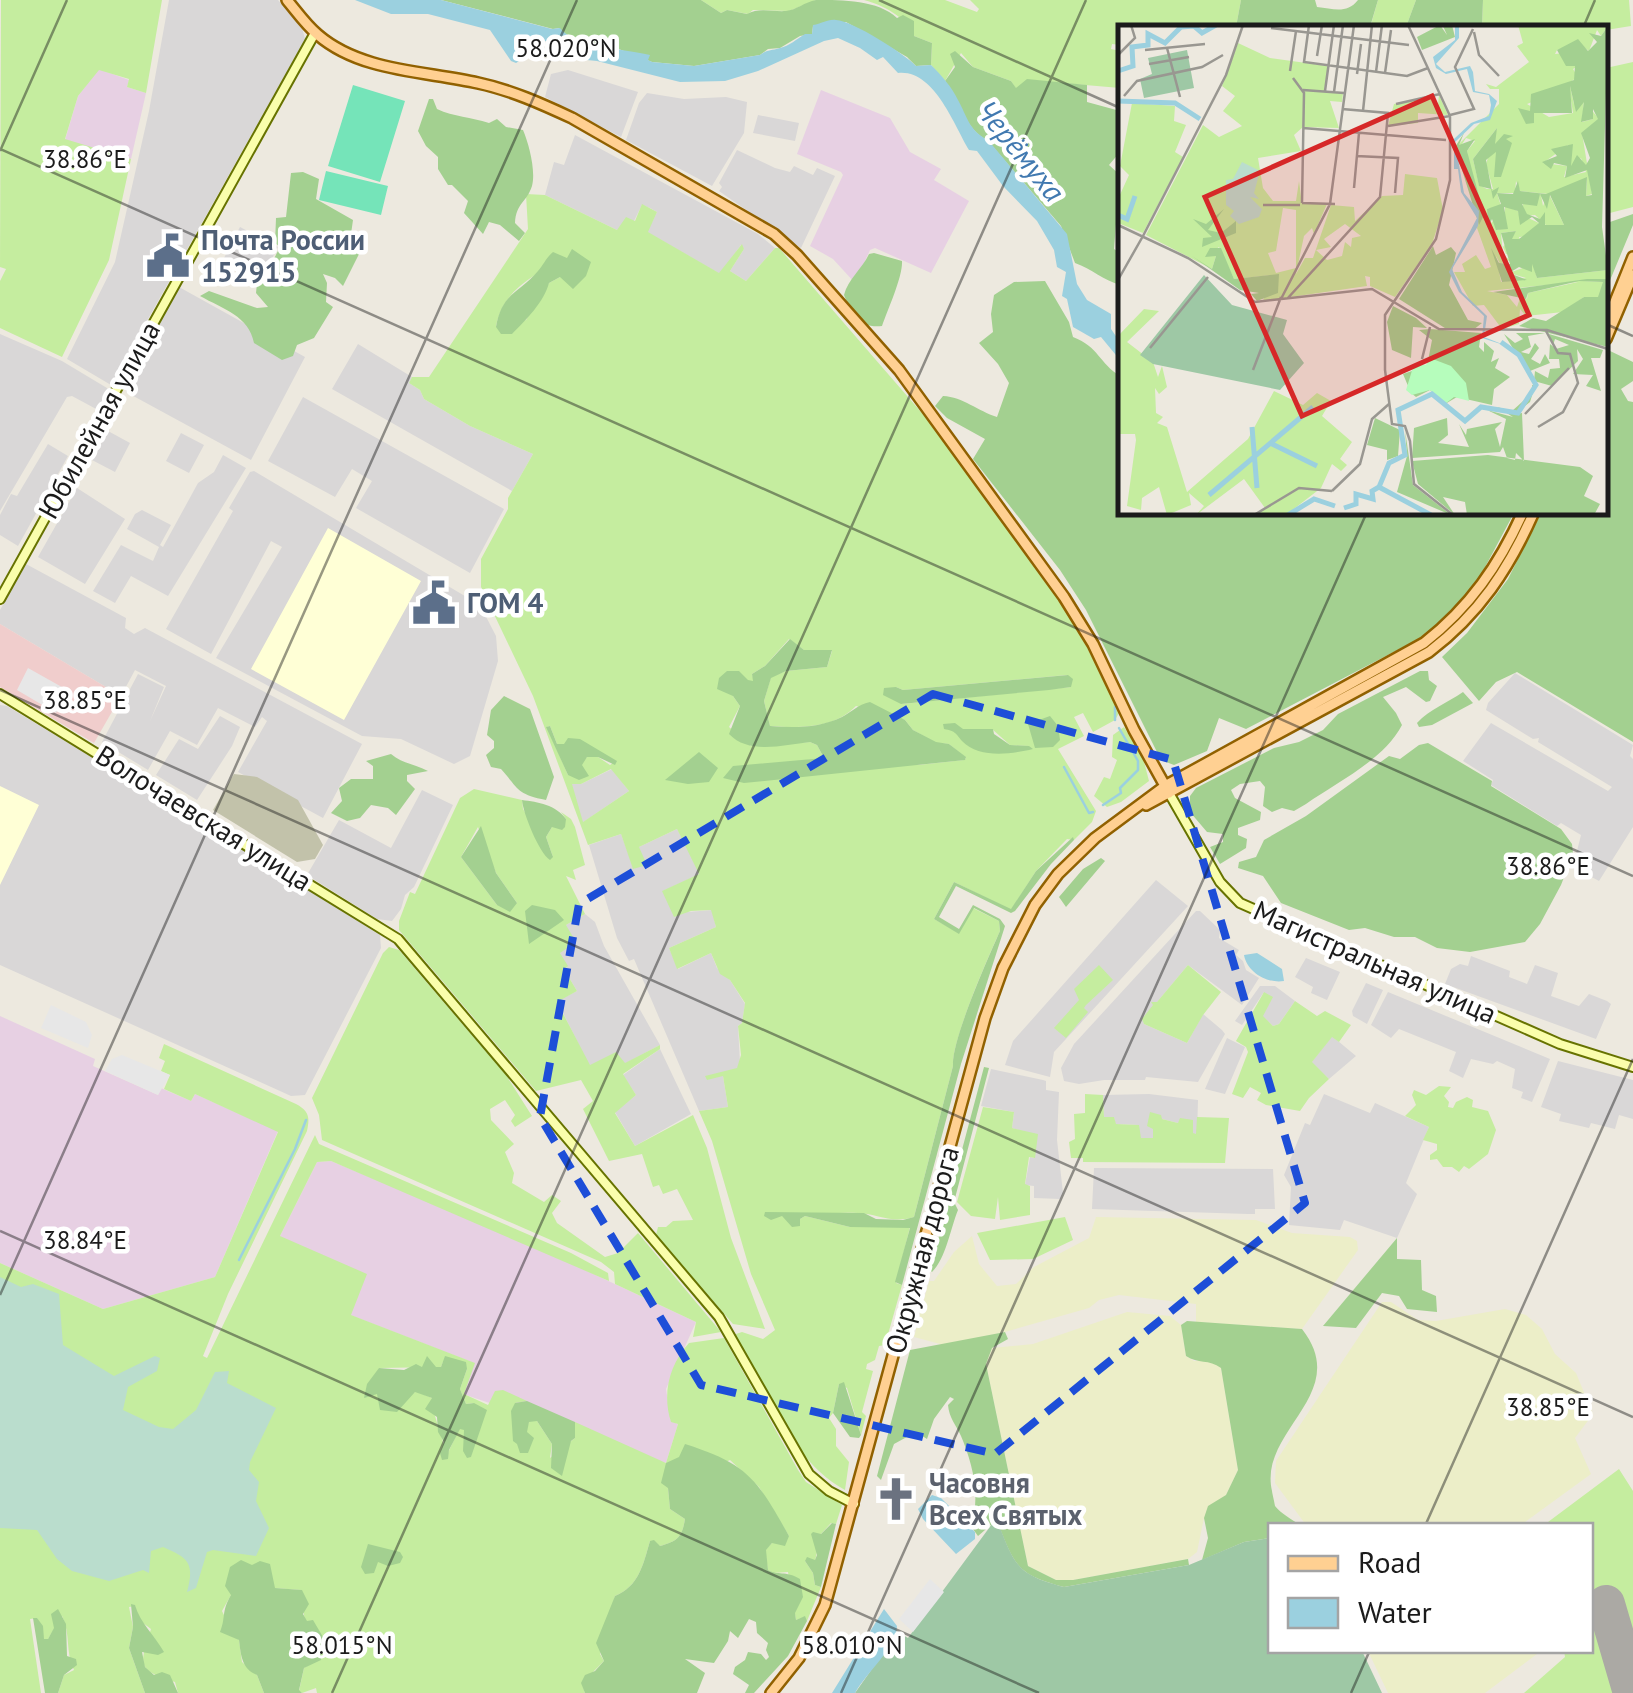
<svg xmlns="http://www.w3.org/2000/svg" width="1633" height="1693" font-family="'PT Sans',sans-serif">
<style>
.residential{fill:#d9d7d7}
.commercial{fill:#f0cdcc}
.industrial{fill:#e7d0e3}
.education{fill:#ffffd6}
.construction{fill:#c2c2aa}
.farmland{fill:#eceec8}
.grass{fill:#c5ed9f;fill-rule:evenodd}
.forest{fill:#a3d090}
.wetland{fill:#baddcd}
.cemetery{fill:#9ec8a5}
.pitch{fill:#75e4b9}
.parking{fill:#e7e7e7}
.water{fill:#9bd0df}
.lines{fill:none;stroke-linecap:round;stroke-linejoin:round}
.stream{stroke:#9bd0df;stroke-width:2.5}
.runway{stroke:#aba9a4;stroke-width:38}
.secondary-casing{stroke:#677300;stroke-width:12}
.primary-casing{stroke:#916100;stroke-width:14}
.secondary{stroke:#fafeac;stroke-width:8}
.primary{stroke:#ffd092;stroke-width:9}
.marked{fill:none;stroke:#1d4ed8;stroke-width:8;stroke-dasharray:20 12;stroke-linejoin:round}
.ticks{fill:none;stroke:#1b1b1b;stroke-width:2.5;stroke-opacity:0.45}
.labels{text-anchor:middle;stroke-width:9;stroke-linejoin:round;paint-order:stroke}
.service-label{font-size:28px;font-weight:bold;fill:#4e5e75;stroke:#fff;text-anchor:start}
.street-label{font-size:28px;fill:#1b1b1b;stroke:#fff}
.worship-label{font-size:28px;font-weight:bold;fill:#5b616d;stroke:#fff;text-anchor:start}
.water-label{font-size:30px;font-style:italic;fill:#4179b0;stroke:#fff}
.inset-river{fill:none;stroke:#9bd0df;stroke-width:5}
.inset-road{fill:none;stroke:#999791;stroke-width:2.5}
.view{fill:#d62828;fill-opacity:0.15;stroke:#d62828;stroke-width:5}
.inset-edge{fill:none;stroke:#1b1b1b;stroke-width:5}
.ticks-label{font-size:25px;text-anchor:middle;fill:#1b1b1b;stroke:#fff;stroke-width:9;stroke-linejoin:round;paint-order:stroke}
</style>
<rect width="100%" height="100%" fill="#ede9df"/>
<!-- residential -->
<path class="residential" d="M169,0H278L302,28L305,39L111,385L67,359L115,262L149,111Z
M568,70L638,92L621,137L545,97L551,74Z
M647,93L684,99L726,97L747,102L744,133L712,186L626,140L639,103Z
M758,115L799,123L795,141L753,133Z
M575,135L758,234L775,248L746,281L730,271L744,249L741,245L720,274L647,232L657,212L650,208L642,205L634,221L617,230L545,195L554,162L564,165Z
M737,150L775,168L790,172L794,166L813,175L817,168L835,176L801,248L719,191L722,187L719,183Z
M240,227L278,247L262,278L224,258Z
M179,287L305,357L251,460L126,392V383Z
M0,334L62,361L107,388L109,392L98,410L72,396L67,397L0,511Z
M358,344L412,377L409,383L420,390L424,399L470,426L533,454L512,491L332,389Z
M303,397L504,509L470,573L356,508L372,481L352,469L335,497L268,461Z
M108,431L130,443L115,472L92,460Z
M181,433L204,445L189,473L166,461Z
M48,444L68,456L18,546L0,535V515L11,494L17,496Z
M223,455L246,468L168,596L131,576L115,603L93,591L121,545L153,561L159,547L127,529L135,514L142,510L171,525L160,545L163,547L198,483L214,472Z
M254,471L480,605L496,636L498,661L470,756L454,764L401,739L362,736L216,658L282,547L271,541L211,654L166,629L233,511L229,508L250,472Z
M77,488L125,519L85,584L38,557Z
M26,564L126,618L125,628L134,634L145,628L362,744L323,818L238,772L267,721L262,717L255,727L218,708L197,745L170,731L148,770L102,742L138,674L164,687L150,721L166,686L135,670L121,696L0,624V610Z
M1515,673L1633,745L1630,756L1633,759V827L1599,881L1573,867L1581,835L1561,823L1557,826L1491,785L1493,780L1463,761L1491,723L1608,791L1612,787L1538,742L1539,738L1533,739L1486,710L1488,703Z
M0,705L7,706L93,758L99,765H104L157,800L182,812L184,817L191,818L270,867L275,874H282L380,935L381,948L305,1095L291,1096L0,965Z
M220,716L240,727L232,746L197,800L156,775L179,739L198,749Z
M612,769L629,791L582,823L571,784H581Z
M422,790L453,805L414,887L405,895L401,909L392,921L377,919L307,875L339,820L391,848Z
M677,829L700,874L663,891L687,912L712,910L716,927L669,948L678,969L711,953L717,968L730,980L745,1004L742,1023L738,1026L740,1062L737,1069L723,1076L728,1107L699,1111L634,959L629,961L617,938L589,845L621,834L634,869L639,847Z
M1156,880L1188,906L1054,1052L1050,1077L1005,1065L1013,1041Z
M1196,911H1200L1220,930L1219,938L1239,950L1236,955L1243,961L1246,970L1259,978L1242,1005L1188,965L1143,1019L1144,1024L1187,1043L1203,1014L1222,1030L1225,1034L1198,1082L1146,1077L1145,1080H1104L1079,1084L1064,1081L1061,1068L1074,1044Z
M585,914L595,922L604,946L660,1045L624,1064L589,1065L557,1001L577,991L564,969L560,953L566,925Z
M1471,956L1510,971L1509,977L1527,984L1535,965L1558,973L1551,996L1579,1006L1589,994L1607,1001L1611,1004L1596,1039L1445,984L1451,969L1460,964L1468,966Z
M1306,958L1340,972L1327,1000L1311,993L1313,987L1295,977Z
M1366,983L1383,990L1367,1024L1353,1016L1352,1011Z
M1260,986H1275L1295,1001L1279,1024L1273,1026L1262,1016L1264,992L1242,1025L1235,1021Z
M1388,992L1550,1059L1532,1102L1521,1098L1523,1092L1512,1088L1515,1069L1497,1061L1493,1064L1471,1059L1463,1078L1449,1071L1456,1052L1399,1029L1391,1038L1377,1029L1371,1025Z
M1332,1036L1356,1056L1329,1079L1311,1063Z
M1227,1038L1245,1047L1225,1094L1205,1089Z
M660,1049L691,1114L635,1146L615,1112L636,1095L623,1075Z
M1558,1061L1633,1080V1119L1619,1115L1615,1129L1591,1123L1589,1128L1559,1121L1561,1114L1541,1107Z
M991,1069L1043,1080L1046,1081V1090L1059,1092L1057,1140L1063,1193L1060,1199L1034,1198V1186L1025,1185L1030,1157L1034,1158L1032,1134L1012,1128L1014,1112L981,1106Z
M1149,1094L1198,1100L1197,1134H1192L1183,1119L1178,1123L1162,1119L1153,1128V1139L1140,1138L1138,1125L1115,1124L1114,1117H1104L1103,1095Z
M1324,1094L1370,1113L1375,1103L1429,1127L1406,1183L1417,1194L1397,1238L1344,1220L1340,1230L1289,1225L1291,1187L1284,1175L1305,1123L1310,1125Z
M1094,1168L1273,1169L1275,1209H1255V1214H1248L1092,1209Z"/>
<!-- commercial -->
<path class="commercial" d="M0,624L121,696L94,743L0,687Z"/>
<!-- industrial -->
<path class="industrial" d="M99,69L129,80L127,87L146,93L131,159L65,140L78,96Z
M821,90L890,118L910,152L941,169L934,180L969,201L931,273L875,248L870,250L855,283L833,259L810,246L843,175L841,172L797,154Z
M0,1016L95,1059L93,1066L158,1095L161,1088L191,1101L195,1094L278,1131L215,1277L103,1309L0,1263Z
M331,1161L523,1241L696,1322L666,1389L671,1421L678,1424L666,1463L463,1394L474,1363L350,1315L280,1236L317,1162Z"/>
<!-- education -->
<path class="education" d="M328,528L421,581L344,720L251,669Z
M0,786L39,805L0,885Z"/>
<!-- construction -->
<path class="construction" d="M234,774L257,777L298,800L323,845L315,859L297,862L213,810Z"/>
<!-- farmland -->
<path class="farmland" d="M1096,1217L1256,1220L1292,1233L1350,1237L1357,1241L1358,1250L1302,1329L1196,1322V1304L1119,1295L1099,1300L1089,1308L1005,1332L944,1345L914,1337L929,1281H934L954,1252L972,1236L979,1264L997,1286L1016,1284L1034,1267L1089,1238Z
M1382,1302H1391L1418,1320L1436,1321L1505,1309L1526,1315L1542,1329L1555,1354L1576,1373L1593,1414L1575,1438L1591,1474L1521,1525H1306L1275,1483L1276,1461Z
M1127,1312L1170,1316L1181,1325L1186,1356L1194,1361H1212L1221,1368L1238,1470L1226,1495L1204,1518L1197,1552L1188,1559L1073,1580H1056L1028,1566L986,1364L992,1348L1033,1344Z
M1368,1651H1541L1485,1693H1388Z"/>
<!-- grass -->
<path class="grass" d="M1,0H162L146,93L127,87L129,79L99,70L78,96L65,139L131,159L109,260L62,357L0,328V281L6,269L0,267Z
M701,0H816L789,11L753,10L748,14L727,10L721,13Z
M864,0H945L977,12L979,9L970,0H1241L1236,27L1120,28V45L1112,44L1111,49L1120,51V88L1027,80L1016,89L1011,81L973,67L961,53L945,81L931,65L932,43L914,36C906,17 883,5 864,0Z
M1378,0H1416L1406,27L1370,28Z
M1483,0H1629L1631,26L1606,30L1482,28Z
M1633,62V207L1606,214V68Z
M526,194L545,195L617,230L626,217L635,221L642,204L657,212L648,232L719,273L742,244L744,249L730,271L746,281L775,248H779L940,434L1059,601L1087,647L1119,713L1115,720L1093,732L1083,713L1074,717L1084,736L1058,749L1096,811L1092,822L1074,840L1067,839L1036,871L1011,910L954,882L934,919L959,933L973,908L999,921L1000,931C988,957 951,1042 953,1066L914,1217C891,1224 878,1214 858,1213C833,1212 807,1215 782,1216L800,1219L805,1216L850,1227H910L896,1283L902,1285L885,1345L879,1346L875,1360L867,1364L866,1369L873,1371L862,1412L866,1416L861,1435L847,1388L839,1384L833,1413L829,1418L836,1429V1446L849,1462L845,1490C792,1462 763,1387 733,1335L742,1332L763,1339L775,1330L751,1274L712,1141L699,1111L728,1107L723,1076L707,1080L705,1076L737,1068L741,1055L738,1026L742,1023L745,1003L730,980L720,974L711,953L677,969L669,948L716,927L711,910L691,911L674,917L662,891L699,874L677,829L639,847L647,865L633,869L621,834L588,845L533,696L481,587V559L508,509V498L533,454L470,426L424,399L420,390L409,383L412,377H429L528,229ZM567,258L560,277L549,283L526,320L496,327C502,290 536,273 567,258ZM789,639L804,650L832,651L827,667L786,671L771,677L764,701L770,726C799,728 834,729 856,706L905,720L913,730L936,743L949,744L966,758L964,760L918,765L790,762L824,758L817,745L810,742L751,746L729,727L740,706L733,696L748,681H754L752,674L765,666ZM1067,675L1071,687L902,704L896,687L903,690ZM550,726L557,744L616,761L610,765L598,757H587L568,775L547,727ZM992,729L1010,745L1029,746L968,745L953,730ZM611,769L629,791L583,822L572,784H581Z
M1124,727L1143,758L1149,781L1121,802L1107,807L1094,796L1104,777L1110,779L1117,760L1112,757L1113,735Z
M474,789L522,800L523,809L553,857L546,837L552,827L566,819L561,812L571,819L575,827L585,865L573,870L576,880L566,876L585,914L566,925L576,942L560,953L568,966L564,969L577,991L557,1002L590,1065L616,1052L625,1063L660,1045V1049L623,1074L636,1095L615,1113L635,1146L693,1115L707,1148L731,1238L765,1329L733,1324L656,1235L658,1227H666L673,1221L693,1220L677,1189L663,1194L659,1185L653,1187L642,1154L609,1161L583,1109L593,1101L581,1080L536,1091L399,930V921L410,892L415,894L460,798ZM478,827L496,873L517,903L497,905L461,857Z
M389,947L399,950L506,1075L532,1116L515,1127L511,1121L515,1115L505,1100L490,1109L491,1120L514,1144L505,1152L514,1173L512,1183L544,1202L552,1195L561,1201L552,1213L557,1223L605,1257L618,1253L638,1233L721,1332L693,1337L696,1322L615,1284L614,1272L601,1262L322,1140L319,1115L312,1098L383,953Z
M1099,965L1113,980L1086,1005L1084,1008L1088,1012L1066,1038L1054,1028L1079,1000L1074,989Z
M1188,965L1221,992L1203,1015L1187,1043L1144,1024L1142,1019L1153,1005L1151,1002H1157Z
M1264,992L1273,997L1263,1016L1273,1026L1279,1024L1295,1001L1317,1016L1325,1011L1351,1025L1339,1042L1332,1037L1312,1062L1329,1079L1309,1098L1300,1111L1266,1105L1257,1100L1261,1093L1250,1087L1243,1098L1232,1094L1248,1052L1246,1047L1236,1041Z
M164,1044L296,1104C309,1111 310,1117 307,1131L228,1294L203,1356L207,1358L210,1352L315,1135L319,1144L571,1253L608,1273L609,1281L331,1161L317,1162L280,1236L367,1274L351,1315L475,1363L464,1394L488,1405L495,1391L503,1390L527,1401L515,1403L526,1432L529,1421H537L552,1444L550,1458L575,1438V1422L666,1463L678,1424L671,1422C662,1394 669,1365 689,1343L724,1338L798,1470L806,1482L842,1505L836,1524L831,1523L821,1534L815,1561H805L813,1573L815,1585L821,1587L807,1621L804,1617L796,1620L788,1572L773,1573L768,1570L765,1550L772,1543L789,1536L759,1487L730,1460L668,1488L670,1509L685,1519C682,1537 678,1541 660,1546L650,1541C643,1565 639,1586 615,1596L600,1654L604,1661L582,1683L585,1693H317L316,1688L302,1693L299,1691L304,1668L310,1664L301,1590L274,1588L231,1595L222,1611L234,1636L239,1640L242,1662L257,1675L264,1693H178L175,1682C135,1669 140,1665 151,1629L139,1620L135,1606L129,1607L133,1627L129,1648L145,1693H58L64,1675L74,1670C65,1652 71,1634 62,1616L48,1639L44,1640L37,1618L30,1619L41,1693H0V1263L103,1309L215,1277L278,1132L195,1094L191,1101L164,1089L170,1075L161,1071L165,1061L159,1058ZM443,1362L467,1369L460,1389L466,1404L474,1403L471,1457L464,1429H459L447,1455L431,1403L432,1398L416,1391L402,1402L374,1393L379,1368L441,1367Z
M1439,1086L1451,1087L1444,1096L1449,1102L1448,1107L1453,1108L1456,1102L1467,1097L1473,1100L1472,1107L1488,1111L1496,1130L1488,1154L1469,1169L1464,1166L1459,1172L1452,1167H1443L1437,1159L1430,1160V1155L1437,1150V1144L1423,1140L1429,1127L1405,1116L1416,1105L1412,1095L1414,1090L1426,1095Z
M1085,1094L1103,1095L1104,1117H1114L1116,1124L1139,1125L1141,1138H1153V1129L1147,1126L1150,1112L1161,1115L1162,1119L1178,1123L1180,1118L1193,1120V1133L1196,1134L1197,1117L1229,1118L1225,1163L1083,1162V1158H1071L1069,1142L1075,1139L1074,1114L1085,1113Z
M983,1107L1014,1112L1012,1128L1038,1134L1035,1158L1029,1157L1025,1184L1030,1186V1215L1000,1220L998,1197L995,1219L971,1216L957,1202Z
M1065,1217L1073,1240L1033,1259L990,1260L977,1233Z
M1619,1469L1633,1491V1693H1524L1565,1657L1564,1651L1590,1650V1526L1544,1525Z"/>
<!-- forest -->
<path class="forest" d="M441,0H701L721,13L727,10L747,14C759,7 772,12 786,11C796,10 805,2 816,0C843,0 878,0 897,18L903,15L914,21V36L932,43L931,65L916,66L907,57L846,22L813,26L812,34L800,36L780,48L768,49L760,55L694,66L652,62L611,46L565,36L559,28L553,29Z
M1241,0H1315L1317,7C1334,9 1347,14 1358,0H1378L1370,27H1236Z
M1416,0H1483L1482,27H1406Z
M955,51L973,67L1011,81L1016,88L1027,79L1087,85V102L1120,111V152L1109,165L1120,175L1114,249L1120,253V285C1103,280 1092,269 1075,263L1061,226L988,141C965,129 959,101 945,81L955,67L950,54Z
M429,99H433L437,109C454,117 471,117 489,123L497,119L506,127L523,130C529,144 536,171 532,186C527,202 516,203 515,223L525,233L519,241L500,225L489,222L483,234L464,213L468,201L452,185H448L438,169V157L426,146L418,131Z
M303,172L319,179L316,199L353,220L351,234L359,254L343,286L335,278L323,274L327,283L326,302L333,307L314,338L297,345L293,356L282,360L254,343C249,316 223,309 200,296L209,291L257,308L268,307L256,293L257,283L262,282L280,247L275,243L276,218L286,217L291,173Z
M1633,214V225L1606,290V220L1610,222Z
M572,249L591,262L586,276L573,289L560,277L549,283C544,302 526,320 512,334H501L496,327C502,292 520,293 538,271C544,264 546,258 553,252L567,258Z
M874,253L902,261C903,276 888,309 882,326C861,329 851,313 844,295C848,279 862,269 869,254Z
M1045,281L1069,322L1073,337C1099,347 1099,363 1120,376V512L1514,513L1476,584L1428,634L1246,729L1219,718L1207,751L1174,765L1161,760L1086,610L1060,570L973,459L985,439L947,418L935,406L943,396C963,397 978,411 997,417L1009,383L998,364L979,343L993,332L991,314L994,295L1014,282Z
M1608,350L1633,362V381L1621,389L1628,401L1633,402V742L1517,672L1496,682L1479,701L1442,657L1467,633L1508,579L1541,513L1606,512Z
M790,639L804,650H832L827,667L786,671L771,678L764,701L770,726C795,728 819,728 842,717C853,711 857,705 870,702L905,720L913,730L936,742L949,744L966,757L965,760L744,783L723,778L733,766L824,758L817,745L810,742C783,745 749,755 729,734L740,706L733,696L717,689L719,678L727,671H739L748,680L753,681L752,674L765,666Z
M1420,671H1428L1429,680L1437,686L1430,701L1426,702L1406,687L1383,697L1396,713L1402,725C1384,760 1337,782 1306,804L1294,811L1282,808L1272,812L1263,806L1265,787L1260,781L1240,784L1231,790L1235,798L1261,812L1260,820L1238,828V835L1247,839L1246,848L1220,864L1210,847L1223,842V834L1207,832L1190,812V796L1196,788L1274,748L1299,742L1323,730L1338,714Z
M1068,675L1073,679L1071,687L1049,690L901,704L883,695L884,688L896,687L903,690Z
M1463,692L1473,703L1432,725L1419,727L1417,723C1430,709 1447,703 1463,692Z
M504,696L530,709L554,777L546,800C516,794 519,789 501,769L491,767L486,755L494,748V741L487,735L491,710Z
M1050,716L1058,726L1060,740L1053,747L1035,748L1028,724Z
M955,723L963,729H993L994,734L1010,745L1029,746L1033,749C1012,754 979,759 962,741C956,734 956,731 944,729L943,724Z
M550,726L557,744H564L568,738L580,739L617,761L615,765L598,757H587L582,765L589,776L579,780L568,775L546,727Z
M1428,743L1492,781L1491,786L1561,829L1572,844L1573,854L1561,885L1540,924L1525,942L1470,952L1437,948L1415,937H1394L1365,928L1349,930L1281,903L1263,876L1238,868L1239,862L1256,857L1264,840L1306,816L1389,756L1400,759L1419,745Z
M699,752L718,768L709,782L688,784L665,780Z
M391,754C403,764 415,764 428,771L407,775V781L415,789L396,815L388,808L371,805L360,818L347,821L331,813L342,801L339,788L351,779H373V766L366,761Z
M522,800C538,802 556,805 566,819L565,827L562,830L552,827L546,837L553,857L550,860C539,853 523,813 522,800Z
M481,826L496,873L517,903L510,912L497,905L461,857Z
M1073,837L1074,840L1051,864L1015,911L1011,913L956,886L939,917L959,929L973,905L1000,919L1005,926L961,1064L902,1285L895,1282L910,1228L850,1227L805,1216L800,1219V1226L792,1227L782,1216L771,1220L764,1216L765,1212L864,1213L876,1219L903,1220L914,1217L953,1066C951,1041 988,958 1000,931L999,921L974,908L959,934L934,919L954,882L1011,909L1036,871Z
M1101,858L1105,861L1066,907L1059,897L1083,869Z
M532,905L555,910L564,920L529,944L525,911Z
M984,1067L989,1068L954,1202L958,1210C950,1230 946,1258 932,1272L930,1270Z
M1397,1238V1259L1421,1260L1422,1290L1436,1296L1437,1312L1407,1309L1399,1296L1382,1293L1356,1328L1323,1326Z
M1187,1321L1302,1329C1353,1394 1258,1430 1272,1491C1272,1492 1275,1505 1275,1506C1280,1513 1293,1520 1300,1525L1270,1526V1538L1244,1542L1202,1560L1208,1538L1204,1518L1208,1506L1226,1495L1238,1470L1221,1368C1209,1359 1198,1364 1186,1356L1181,1325Z
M1005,1332L1008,1339L992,1348L986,1364L1028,1566L1056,1580H1073L1188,1559L1189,1565L1064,1587C1019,1575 1015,1567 999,1526L992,1524L978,1536L970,1525C982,1498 972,1462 961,1436C956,1425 949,1418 948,1405L954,1399L950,1397L934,1419L927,1439L916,1432L894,1444L881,1480L877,1476L910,1350Z
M427,1356L436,1367H441L445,1356L466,1362L467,1369L460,1389L466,1404L474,1403L487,1410L471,1457L467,1458L463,1451L464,1430L460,1429L449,1450L448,1459L442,1460L440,1453L444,1442L438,1432L437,1417L425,1409L432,1398L415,1392L397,1412L380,1410L377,1394L364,1398L367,1384L379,1368L404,1370L416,1364L422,1367Z
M844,1382L861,1435L859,1438L850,1437L833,1413L839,1384Z
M527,1401L575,1422V1438L571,1441L562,1476L551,1468L552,1444L537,1421L529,1422L527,1432L534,1438L528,1453H520L517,1444L513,1441L511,1411L515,1403Z
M685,1444C748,1464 757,1479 789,1536L785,1546L772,1543L766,1550L768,1570C778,1576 785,1570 800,1579L803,1597L795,1613L796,1620L805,1616L807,1621L788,1656L754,1693H745L749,1685L733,1674L735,1667L745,1660L748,1652L761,1654L766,1660L769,1657L766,1650L768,1643L757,1633L756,1622L749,1619L738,1638L730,1631L728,1641L714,1663L685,1659L705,1673L697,1693H585L581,1683L585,1675L595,1671L604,1661L596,1643L615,1596C639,1586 643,1565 650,1541L654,1540L660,1546C678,1541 682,1537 685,1519L670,1509L668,1488L661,1483L666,1463L679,1457Z
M832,1523L836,1524L821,1587L815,1585L813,1573L805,1561L807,1557L815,1560L817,1555L811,1534L813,1532L821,1534Z
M368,1544L400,1552L403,1557L400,1563L388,1566L378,1562L374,1573L365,1574L361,1567Z
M241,1560L252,1565L260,1561L270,1564L275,1588L302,1590L309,1604L303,1614L307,1621L313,1620L323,1637L321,1660L304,1668L299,1690L302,1693H264L257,1675C242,1669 241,1656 239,1640L220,1632C226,1618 221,1612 231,1595L225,1586L230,1567Z
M131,1604L135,1605C140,1623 155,1636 164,1652L158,1655L142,1652L145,1667L154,1675L162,1672L170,1675L178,1693H145L129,1648L133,1627Z
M58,1609L66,1624L67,1656L76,1659L77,1665L64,1675L58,1693H45L33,1618H37L43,1626L44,1639H48L54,1628L51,1614Z"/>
<!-- wetland -->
<path class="wetland" d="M0,1277L21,1287L33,1284L59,1294L63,1345L114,1376L155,1356L160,1358L157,1371L128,1387L123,1410L159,1427L173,1429L196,1410L215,1372L229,1371L227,1383L276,1408L250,1462L249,1470L259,1482L256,1501L269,1528L256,1556L213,1550L207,1552L196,1588L187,1592C195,1562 188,1558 163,1547L151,1551L149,1573L143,1570L109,1581L72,1571L57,1559L37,1530L0,1528Z"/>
<!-- cemetery -->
<path class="cemetery" d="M992,1524L999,1525C1015,1567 1019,1575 1064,1587L1189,1565L1244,1542L1270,1538V1650L1362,1651L1382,1693H855L898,1632L908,1638Z"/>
<!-- pitch -->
<path class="pitch" d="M353,85L405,101L380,182L328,166Z
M326,171L388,186L381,215L319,200Z"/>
<!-- parking -->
<path class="parking" d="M28,668L69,691L56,713L17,690Z
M51,1005L86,1022L92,1035L88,1048L41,1028Z
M122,1055L170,1075L158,1095L105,1071L112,1059Z
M930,1579L944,1592L913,1632L899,1619Z"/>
<!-- water -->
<path class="water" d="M355,0H441L552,29L560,28C573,47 627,49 650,55L648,60L652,62L694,66L760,55C768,49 771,51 780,48C789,46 797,39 805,34H812L813,25C822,24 827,19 836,20C853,21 905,54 916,66L931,65C941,75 952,87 958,100C967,116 969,131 988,140L1067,234L1077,284L1087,300L1111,314V329L1120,342V360L1101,337L1094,339L1073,327L1067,299L1062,296L1066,272L1057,267L1054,250L1037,221L1003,186L977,151L969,150C954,125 934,69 898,73L883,57L877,60L860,48L838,38L824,41L758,71L725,81L680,82L597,61L577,59L538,37L533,42L517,35L525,57L516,63L511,61L490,30L428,14H391Z
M1257,953L1282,969L1284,981C1267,984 1247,972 1244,955Z
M932,1495L941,1498L975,1532V1539L956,1554L923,1519L918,1509Z
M884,1609L897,1626C897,1647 866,1673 855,1693H832Z"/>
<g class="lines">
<!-- stream -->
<path class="stream" d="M1115,720V707
M1064,767L1089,813L1093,812
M1103,805L1121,793L1120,788L1138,770V761L1119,728
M239,1260L295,1149L306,1120"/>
<!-- runway -->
<path class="runway" d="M1606,1604L1632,1693"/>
<!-- secondary casing -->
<g class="secondary-casing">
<path id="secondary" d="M0,599L315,33
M0,694L398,939L719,1317L809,1474L829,1491L854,1504
M1169,793L1220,882L1240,903L1560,1044L1633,1067"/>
</g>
<!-- primary casing -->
<g class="primary-casing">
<path id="primary" d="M287,0C297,12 306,25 318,35C361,72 426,71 478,83C511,90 542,104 572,118L774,234L797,255L899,370L1064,597L1093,644L1134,730L1169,793
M1606,324L1633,257
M1606,339L1633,275
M1146,805L1429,652C1479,614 1509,569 1534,512
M771,1693L799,1658L825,1605L985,1018L1003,968L1035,905L1058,874L1095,838L1165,786L1424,643C1470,607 1499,565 1523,512"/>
</g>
<!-- secondary -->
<use href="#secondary" class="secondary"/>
<!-- primary -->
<use href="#primary" class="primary"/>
</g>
<!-- marked area -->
<path class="marked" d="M933,694L1173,760L1305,1203L995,1454L701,1385L540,1117L579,904Z"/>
<!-- ticks -->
<path class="ticks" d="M879,0L1120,108M1583,28L1595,0M0,149L1633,876M0,151L67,0M1606,324L1633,336M0,690L1633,1417M0,1231L1039,1693M0,1295L577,0M1425,1526L1633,1059M332,1693L1086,0M841,1693L1367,512M1351,1693L1370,1650"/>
<!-- icons -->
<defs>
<g id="civic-bare" transform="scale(3.45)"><path d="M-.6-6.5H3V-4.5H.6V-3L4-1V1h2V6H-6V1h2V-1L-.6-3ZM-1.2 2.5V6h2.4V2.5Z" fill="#5c6f8a" stroke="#fff" stroke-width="2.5" paint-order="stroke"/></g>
<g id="church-bare" transform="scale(3.45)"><path d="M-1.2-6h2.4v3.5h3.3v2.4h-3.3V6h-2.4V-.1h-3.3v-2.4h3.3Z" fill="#6b7280" stroke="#fff" stroke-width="2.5" paint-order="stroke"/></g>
</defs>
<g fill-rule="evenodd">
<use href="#civic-bare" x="168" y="256"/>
<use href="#civic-bare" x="434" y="603"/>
<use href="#church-bare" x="896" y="1499"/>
</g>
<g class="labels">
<!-- service labels -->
<g class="service-label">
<text x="201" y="250">Почта России<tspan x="201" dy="32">152915</tspan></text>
<text x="467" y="613">ГОМ 4</text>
</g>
<!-- street labels -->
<g class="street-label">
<text transform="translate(99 420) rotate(-61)" y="10">Юбилейная улица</text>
<text transform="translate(204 818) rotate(32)" y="10">Волочаевская улица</text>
<text transform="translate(1375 962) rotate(24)" y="10">Магистральная улица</text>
<text transform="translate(922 1250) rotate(-75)" y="10">Окружная дорога</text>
</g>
<!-- worship labels -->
<g class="worship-label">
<text x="929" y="1493">Часовня<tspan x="929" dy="32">Всех Святых</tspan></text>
</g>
<!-- water labels -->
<g class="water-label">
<text transform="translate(1020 151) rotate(51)" y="10">Черёмуха</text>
</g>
</g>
<!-- overview -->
<g transform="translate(1118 25)">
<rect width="490" height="490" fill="#ede9df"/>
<path d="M400,0L490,1L483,11L479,5L471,26L460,18L439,25L437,29L446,28L449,41L463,39L455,44L460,52L441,64L452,61L456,79L466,76L464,97L475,94L471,82L481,94L464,108L474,169L468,171L469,153L431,169L446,200L430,202L417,190L406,191L421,198L413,211L401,212L409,239L398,240L404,232L388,229L385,222L398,206L383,208L385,230L392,235L382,239L378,231L383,257L408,253L391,248L415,239L419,253L490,245V254L466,256L486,257L481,272H466L445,287L408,291L402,284L401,299L384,304L366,280L355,281L336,247H347L344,239L358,230L367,244L373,242L359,203L364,183L355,169L349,126L357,116L348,113L341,124L339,121L381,79V64H372L368,59L378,62L411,37L399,21L405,18ZM451,63L455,88L431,92L409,79ZM379,103L368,139L375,164H369L361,160L355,134ZM450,120L453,142L463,133L468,147L446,152L449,141L425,138ZM398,156L402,166L430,169L425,181L423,170L405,171L404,199L400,186L387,181V202L379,205L377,194L370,201L369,184L383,181L379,168H397ZM460,257L410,268L409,274L403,270L399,282L389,270L369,266ZM120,18L152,33L210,41L206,66L225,68L224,77L212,76L221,103L185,102L176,110L183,126L140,133L145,163L155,176H178L181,156L184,179H209L196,209L194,203L186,211L178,249L187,233H195L213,180L236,182L237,196L264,171L285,170L287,149L319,153L325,185L314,219L277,272L252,261V252L247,251L249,261L145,276L154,250L116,254L101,222L88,231H98L94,244L28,210L85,100L101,112L124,101L105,86L117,71L104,61ZM165,183L178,185V243L158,248L150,228L158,226ZM227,199L243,211L234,213L233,222L227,217L224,231L209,235L198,225L213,222L206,214ZM321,70L330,90L300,88V98L270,101L276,79L316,72L320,80ZM14,78L57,81L56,96L68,100L57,127L65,132L25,208L0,198V174L11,150L2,141ZM26,284L41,286L9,317L35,337L40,352L44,341L49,362L41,369L37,363L38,388L45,392L39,398L49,402L69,467L130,414L156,366L185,380L199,368L213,376L204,391L234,417L222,434L229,440L223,446L214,439L203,463L168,490H138L147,483L126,454L78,490L86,481L71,468L73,480L49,490L41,462L24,473L23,485L9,481L18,415L17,409H0V311Z" fill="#c5ed9f" fill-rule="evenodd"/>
<path d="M322,0L329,10L325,1L334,0L337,12L304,25L299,12ZM490,1L484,202L490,245L419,253L414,239V247L401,242L391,248L409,255L384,257L373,223L381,238L392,239L383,208L398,206L394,214H401L421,198L414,192L402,200L400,186L386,182L390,204L378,205L374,194L370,203L369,184L383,179L379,168L375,174L373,164L361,161L355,134L379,103L377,119L386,109L395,111L388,114L394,118L383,152H376L378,127L368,135L374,166L381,162L379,168L395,169L400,156L402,166L428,169L469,152L468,171L474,170L469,145L447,153L449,141L436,138L433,144L424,137L439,131L433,124L455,119L453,141L459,130L468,140L472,133L463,108L480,94L475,84V94L463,97L466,77L458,87L452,61L454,88H416V98L408,99L400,83L412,86L413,69L456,55L457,41H448L439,25L460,14L470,26L479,17L471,8L483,11ZM422,169L429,184L432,170L446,200H427V187L422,194L409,189L404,179L419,181ZM346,108L341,120L357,114L349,126L366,190L361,200L337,122ZM106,184L90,205L103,208L118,196V208L84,222L85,213L94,212L75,194L88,199ZM315,221L318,230L333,222L338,228L331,260L350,295L364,298L355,305H330L281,274ZM92,223H103L116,254L161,249L160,268L139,276L133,269L141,268L122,265L74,231L94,244L98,231L87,232ZM469,254H490V322L401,301L415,293L428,296L466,272H480L485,257L461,256L410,268L408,274L375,267ZM275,281L298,293L309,303L295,302L293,333L274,325L269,297ZM312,304L363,308L361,322L366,327V317L376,326L373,337L381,333L377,343L392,352L376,364L374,380L339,372L327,379L312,365L298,372L293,368L285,349L309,341L314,315L301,305ZM398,308H427L410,311L413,322L403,327L411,329L417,318L421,323L413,334L422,339L427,329L432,338L412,346L414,354L386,309L397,318L405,314ZM431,309L485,325L482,333H473L483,366L468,361L475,350L455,349L465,334L459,324L460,336L434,361L416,356L417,346L430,353L432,344L442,343L441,334H431L432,319L438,324L451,320L437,314L435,320ZM414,360L417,361L412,377L397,389L404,388L406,436L398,428L397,435L389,433L385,422L382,427L294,433L296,403L329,393L330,410L320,418L351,422L341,399L348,410L349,404L384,397L377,404L382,422L388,394L369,385L395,392L379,382L394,386L414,368ZM257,393L282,405L280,431L269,435V425L249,420ZM287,405L295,460L333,490L279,467L289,431ZM370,430L462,442L475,451L466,471L482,479L476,490H349L347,477L325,472L337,490L300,459L294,436Z" fill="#a3d090" fill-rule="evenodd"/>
<path d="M124,137L142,146L136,168L141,174L132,172L144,184L141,192L121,199L112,191L116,186L108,180V155L115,154Z" fill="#baddcd"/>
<path d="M69,25L76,63L26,73L22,54L34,49L30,33ZM86,250L114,280L169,295L165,309L186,338L162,365L35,339L22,330Z" fill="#9ec8a5"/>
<path d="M312,333L333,341L348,358L351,376L336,372L327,379L312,365L294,370L288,365L296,339L308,340Z" fill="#b6fdbc"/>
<path d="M337,0H341V13L318,39L327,47L352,41L355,47L357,66L371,69L379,76L372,95L356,99L337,117L346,168L361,186L360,201L334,244L344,267L369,291L366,312L389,321L364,313L366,291L341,267L331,247L359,193L343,167L340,144H336V114L353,98L371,91L373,80L371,70L355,67L349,44L328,49L318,43L315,32L337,15Z" fill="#9bd0df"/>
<path class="inset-river" d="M0,46L15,41L14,22L30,20V9L47,18L63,2L76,1L84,8L98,0M0,76L57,78L82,94M0,190L9,194L17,171M134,402L139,463M152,418L199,441M91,470L195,382M226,483L238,479V469L255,474L254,466L261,462M170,490L196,474L217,481M313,490L261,462L271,438L287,430L280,385L314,369L347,396L363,382L400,388L418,360L401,330L383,317"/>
<path class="inset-road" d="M191,0L186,37L289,51L310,43M290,0L332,91V155L318,214L267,290V345L274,399L287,401L292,416L296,459L335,490M153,3L291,20M356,7L361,30L381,51M49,23L62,72M27,25L87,19M0,30L17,13L13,0M199,31L204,0M31,39L71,32M172,46L178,6M258,47L264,0M267,48L273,5M239,49L243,19M175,53L186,68L184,178M185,65L226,68M207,66L216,0M216,67L225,0M6,71L19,56L84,42L105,30M278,79L322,69M245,86L254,0M332,90L356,84L337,42L355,4M270,101L332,91M185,103L328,115M238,131L280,133L277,168M236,163L241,108M184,178L217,179M145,180H182M0,200L70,233L137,277L254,264L321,304L429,305L490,324M25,211L108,50L125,0M0,255L25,211M163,274L212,179L236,0M169,274L262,172L270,88L224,84M32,323L90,252M304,334L312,302M135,345L163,272M407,389L451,343M420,402L445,387L460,358L452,329L440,328L428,306M214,466L242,439L254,394L271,379M136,490L181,463L214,466"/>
<path class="view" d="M314,71L411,290L184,391L87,172Z"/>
<rect width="490" height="490" class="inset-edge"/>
</g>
<g class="ticks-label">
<text x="566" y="57">58.020°N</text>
<text x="85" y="168">38.86°E</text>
<text x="85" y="709">38.85°E</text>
<text x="1548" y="875">38.86°E</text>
<text x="85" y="1249">38.84°E</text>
<text x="1548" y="1416">38.85°E</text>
<text x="342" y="1654">58.015°N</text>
<text x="852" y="1654">58.010°N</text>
</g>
<!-- legend -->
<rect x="1268" y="1523" width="325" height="130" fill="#ffffff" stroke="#a4a4a4" stroke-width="2.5"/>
<rect x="1288" y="1556" width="50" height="15" fill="#ffd092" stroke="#a4a4a4" stroke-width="2.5"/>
<text x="1358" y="1573" font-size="30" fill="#1b1b1b">Road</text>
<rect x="1288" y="1598" width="50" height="30" fill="#9bd0df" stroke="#a4a4a4" stroke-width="2.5"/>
<text x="1358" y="1623" font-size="30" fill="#1b1b1b">Water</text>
</svg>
